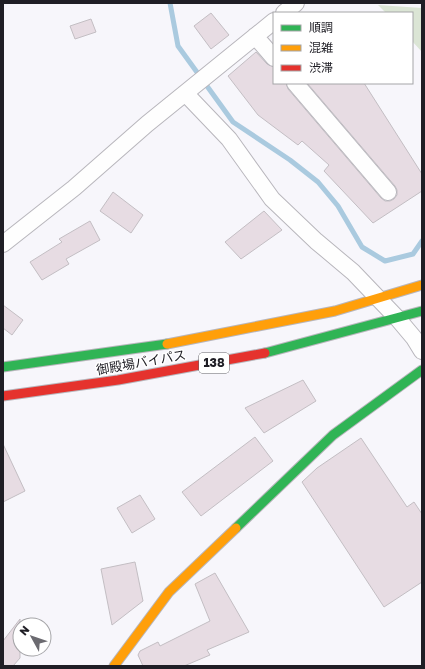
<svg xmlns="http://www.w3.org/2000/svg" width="425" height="669" font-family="'Golos Text','Noto Sans JP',sans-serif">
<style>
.green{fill:#dbe5d5}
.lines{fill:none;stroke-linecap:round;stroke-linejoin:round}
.stream{stroke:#aacadf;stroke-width:5}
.building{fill:#e7dce3;stroke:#c3bec3}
.street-casing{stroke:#b8b6bc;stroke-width:18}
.fast-casing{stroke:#b8b6bc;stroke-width:11}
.slow-casing{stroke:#b8b6bc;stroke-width:11}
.jam-casing{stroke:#b8b6bc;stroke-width:11}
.street{stroke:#fefefe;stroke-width:16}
.fast{stroke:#30b455;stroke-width:9}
.slow{stroke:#ff9f0a;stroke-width:9}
.jam{stroke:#e5322d;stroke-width:9}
.labels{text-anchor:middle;stroke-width:3;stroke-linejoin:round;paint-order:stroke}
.shield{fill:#fff;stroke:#626266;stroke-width:1}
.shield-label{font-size:12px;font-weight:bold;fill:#1f1e25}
.street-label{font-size:13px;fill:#1f1e25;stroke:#fff}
</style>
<rect width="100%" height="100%" fill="#f7f6fb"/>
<!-- green -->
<path class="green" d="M378,5L422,8V52L412,41V13H386Z"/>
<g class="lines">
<!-- stream -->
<path class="stream" d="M170,3L178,46L233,122L290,160L318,182L338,206L362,247L385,261L413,254L422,241"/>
</g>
<!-- building -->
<path class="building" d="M211,13L229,35L211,49L194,26Z
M91,19L96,32L75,39L70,26Z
M256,52L267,64L274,67V83H286L288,89L381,198L385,201H390L394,199L397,195V190L395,186L307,83H364L422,174V191L373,223L324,171L329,165L302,141L298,145L258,115L228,76Z
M113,192L143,215L131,233L100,211Z
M264,211L282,230L241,259L225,242Z
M90,221L100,240L66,259L69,264L42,280L30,262L62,242L59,239Z
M3,305L23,320L12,335L3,328Z
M303,380L316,401L264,433L245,408Z
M255,437L273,461L201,516L182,492Z
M361,438L407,507L414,502L422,514V582L384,607L302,482L317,468Z
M3,444L25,491L3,502Z
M140,495L155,519L132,533L117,508Z
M135,562L143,601L112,625L101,569Z
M215,573L249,632L207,650L210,655L184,666H143L138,655L140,651L158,642L160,646L210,621L195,584Z
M20,619V658L13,666H3V641Z"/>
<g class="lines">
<!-- street casing -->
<g class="street-casing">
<path id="street" d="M284,13L296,3
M255,36L274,58
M295,83L388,192
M185,93L229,139L272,199L316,241L353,272L398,319L414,338L422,351
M3,244L74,188L147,124L274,21"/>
</g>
<!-- fast casing -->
<g class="fast-casing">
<path id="fast" d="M265,353L422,311
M3,367L167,344
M236,528L333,435L422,370"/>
</g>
<!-- slow casing -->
<g class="slow-casing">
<path id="slow" d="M167,344L335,311L422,285
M114,666L169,592L236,528"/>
</g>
<!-- jam casing -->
<g class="jam-casing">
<path id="jam" d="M3,396L118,380L265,353"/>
</g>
<!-- street -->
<use href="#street" class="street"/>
<!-- fast -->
<use href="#fast" class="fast"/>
<!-- slow -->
<use href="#slow" class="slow"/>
<!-- jam -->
<use href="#jam" class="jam"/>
</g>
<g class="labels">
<!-- shield labels -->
<rect class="shield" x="199" y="353" width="30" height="20" rx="3"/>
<g class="shield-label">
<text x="214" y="367">138</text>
</g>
<!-- street labels -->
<g class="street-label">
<text transform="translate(141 362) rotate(-10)" y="5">御殿場バイパス</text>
</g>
</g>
<!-- border -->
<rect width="425" height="669" fill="none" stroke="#1f1e25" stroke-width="8"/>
<!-- legend -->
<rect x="273" y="12" width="140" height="72" fill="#ffffff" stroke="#a5a5a8"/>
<rect x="281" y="25" width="20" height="6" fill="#30b455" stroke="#a5a5a8"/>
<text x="309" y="32" font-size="12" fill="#1f1e25">順調</text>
<rect x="281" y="45" width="20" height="6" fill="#ff9f0a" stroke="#a5a5a8"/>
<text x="309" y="52" font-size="12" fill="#1f1e25">混雑</text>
<rect x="281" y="65" width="20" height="6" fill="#e5322d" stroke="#a5a5a8"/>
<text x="309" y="72" font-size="12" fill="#1f1e25">渋滞</text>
<!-- north arrow -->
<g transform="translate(32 637) rotate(310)"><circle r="19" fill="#ffffff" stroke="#a5a5a8"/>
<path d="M0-3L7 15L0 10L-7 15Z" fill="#6b6a70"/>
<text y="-6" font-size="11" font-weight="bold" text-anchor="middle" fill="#1f1e25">N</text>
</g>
</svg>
